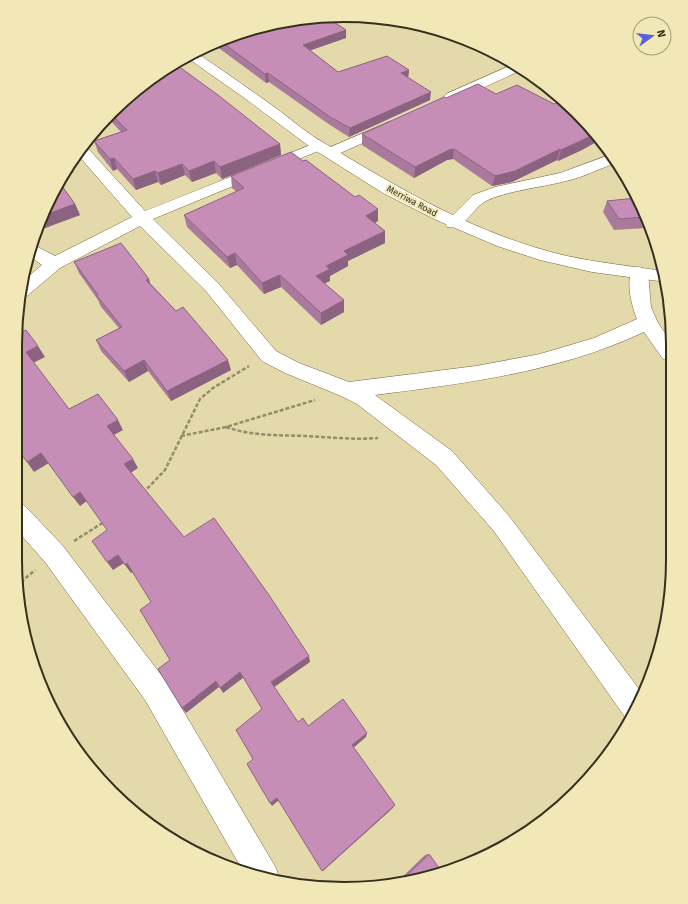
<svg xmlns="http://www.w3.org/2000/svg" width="688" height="904" font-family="'Fira Sans',sans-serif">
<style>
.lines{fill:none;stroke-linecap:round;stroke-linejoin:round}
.minor-casing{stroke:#73693e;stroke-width:1}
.tertiary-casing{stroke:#73693e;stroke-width:1}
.path-far2{stroke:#948c6a;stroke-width:2;stroke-dasharray:3 1.5;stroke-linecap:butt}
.path-far1{stroke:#948c6a;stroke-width:2.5;stroke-dasharray:4 2;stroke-linecap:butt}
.path{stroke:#948c6a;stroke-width:3.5;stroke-dasharray:5 2.5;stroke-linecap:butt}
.minor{fill:#fff;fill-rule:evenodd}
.tertiary{fill:#fff;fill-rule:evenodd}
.wall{fill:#aa7a9d}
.shaded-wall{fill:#8b6380}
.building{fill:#c68eb7;stroke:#8b6380}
.labels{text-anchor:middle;stroke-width:4;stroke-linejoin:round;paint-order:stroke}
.far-street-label{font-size:9px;fill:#34301d;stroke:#f2e7b7}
.rim{fill:none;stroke:#34301d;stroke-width:2}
</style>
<rect width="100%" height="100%" fill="#e4d9aa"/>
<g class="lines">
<!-- minor casing -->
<g class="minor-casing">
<path id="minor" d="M194,53L198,56L196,59L184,62L180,61Z
M514,64L524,69L456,100H446L444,97L446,94Z
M389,122L394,123L396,126L394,129L336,155L331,156L326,155L324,152L326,149Z
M318,142L323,143L325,146L323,149L153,219L218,283L276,351L299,363L349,382L476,366L540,354L594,338L637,319C632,307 625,281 633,269L639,267L645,269L648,273L651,307L658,323L670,340V361L663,359L644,332C559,372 467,383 375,395L452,451L509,516L642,693L629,719L625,717L493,530L436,465L357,404L341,396L285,373L262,361L206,291L140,226L60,268L27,296L20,298L23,281L42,265L28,255L32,244L55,256L132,217L77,154L83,144L85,145L145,211Z
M612,154L618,162C601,168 584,177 566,181C544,187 505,191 486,201C472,208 465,231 447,227L445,223L473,195L495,187L560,173Z
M15,501L23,504L63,546L165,680L276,868L280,881L259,878L243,871L145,700L45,562L15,528Z"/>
</g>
<!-- tertiary casing -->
<g class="tertiary-casing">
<path id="tertiary" d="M195,52C224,71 252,91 280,111C294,122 308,134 324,143C402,190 477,235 567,256C599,263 631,266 663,271L666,282L592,272L540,260L497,246L434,219L383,193L313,149L243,97L186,57Z"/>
</g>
<!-- path-far2 -->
<path class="path-far2" d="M66,171L75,172"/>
<!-- path-far1 -->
<path class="path-far1" d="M226,427C252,436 278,435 305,436C329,437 353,440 378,438
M181,436L226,427L315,400
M143,493L165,470L200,399L213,388L249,366
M74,541L104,522
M21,582L35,570"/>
<!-- path -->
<path class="path" d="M18,584L22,581"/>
<!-- minor -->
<use href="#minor" class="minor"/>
<!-- tertiary -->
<use href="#tertiary" class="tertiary"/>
</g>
<!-- wall -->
<path class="wall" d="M339,16L329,18L346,30V38L310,50L338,72L409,70L408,77L430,100L349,137L330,125L269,82L266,83L212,43L218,40L280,21Z
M161,70L280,144L281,155L222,179L216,173L192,182L185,175L161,185L158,182L136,190L117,169L113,171L98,152L94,141L121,132L109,119Z
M446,98L584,149L558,161L557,160L512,182L492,186L453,159L447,160L414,178L362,145V134Z
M303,161L355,197L378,209V221L375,223L385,243L348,261V266L330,276V281L325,283L344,312L321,325L281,287L264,294L237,265L230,268L187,227L184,215L237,192L232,188L231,176Z
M49,198L75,204L80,215L45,228L42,224L39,225Z
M636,198L648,223L646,228L614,230L603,212L607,201Z
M74,262L151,284L231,370L171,401L148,371L129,382L101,351L96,340L119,328L101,307L98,300L79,273Z
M429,854V878L397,882L425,855Z"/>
<!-- shaded-wall -->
<path class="shaded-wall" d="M339,16L321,21V17Z
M346,30V38L303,53V45Z
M409,70L408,79L401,73Z
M268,73L269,82L266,83L265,74Z
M431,92L430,100L349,137L350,128Z
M595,134L600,140L584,149L558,161L561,150Z
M280,144L281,155L222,179L220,167Z
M454,149L453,159L447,160L414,178L415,167L449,150Z
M560,149L557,160L512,182L492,186L495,176Z
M114,158L117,169L113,171L110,159Z
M214,161L216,173L192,182L189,171Z
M182,164L185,175L161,185L158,173Z
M155,171L158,182L136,190L133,179Z
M75,204L80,215L45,228L41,219L42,216Z
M378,209V221L366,227V216Z
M41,221L42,224L39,225Z
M385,231V243L348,261V266L330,276V281L317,287L316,276L326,266L344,251Z
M235,253L237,265L230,268L227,257Z
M280,275L281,287L264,294L262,283Z
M149,279L152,289L146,280Z
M344,300V312L321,325V313Z
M38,346L45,357L33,363L26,352Z
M144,360L148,371L129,382L124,371Z
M228,360L231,370L171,401L167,391Z
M118,420L123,430L112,436L107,426Z
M41,453L49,463L34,472L27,462Z
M133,459L138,468L129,474L124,464Z
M80,492L87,501L80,506L73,497Z
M118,555L124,563L113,570L107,562Z
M127,563L133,572L131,573L125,565Z
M309,656L310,662L273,688L271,682Z
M240,672L243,678L223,693L220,688Z
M216,681L219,687L186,713L182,708Z
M367,733L366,737L352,749V745Z
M277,798L279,800L272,806L270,803Z
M395,805L393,808L323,871H322Z"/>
<!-- building -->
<path class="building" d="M326,17L346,30L303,45L338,72L387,56L409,70L401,73L431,92L350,128L330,117L268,73L265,74L219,40L280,21Z
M174,63L218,95L280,144L220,167L214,161L189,171L182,164L158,173L155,171L133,179L114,158L110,159L94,141L127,130L113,116L161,70Z
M478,84L496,94L517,85L554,104L563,100L577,112L595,134L561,150L560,149L515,171L495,176L454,149L449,150L415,167L362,134L444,97L446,98Z
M291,152L303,161L306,160L355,197L359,195L378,209L366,216L385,231L344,251L348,255L326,266L330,269L316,276L344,300L321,313L280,275L262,283L235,253L227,257L184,215L244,188L231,176Z
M59,182L75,204L42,216L49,198Z
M636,198L645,217L619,219L607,201Z
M121,243L149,279L146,280L176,311L183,307L228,360L167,391L144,360L124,371L96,340L122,327L97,296L98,295L74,262Z
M26,330L38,346L26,352L69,409L98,394L118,420L107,426L133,459L124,464L184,537L214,518L269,595L309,656L271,682L298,722L303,718L308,726L343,699L367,733L352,745L395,805L322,871L277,798L270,803L247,764L253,759L236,730L262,709L240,672L220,688L216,681L182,708L158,669L170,660L140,610L151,602L127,563L125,565L118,555L107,562L92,541L107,530L80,492L73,497L41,453L27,462L15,446L16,335Z
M429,854L442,872L429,878L400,882Z"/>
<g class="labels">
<!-- far-street labels -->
<g class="far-street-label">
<text transform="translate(412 201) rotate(28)" y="3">Merriwa Road</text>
</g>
</g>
<!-- crop -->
<path d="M0 0H688V904H0ZM344 22H344A322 322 0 0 1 666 344V560A322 322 0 0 1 344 882H344A322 322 0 0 1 22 560V344A322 322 0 0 1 344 22Z" fill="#f2e7b7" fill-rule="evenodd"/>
<path class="rim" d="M344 22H344A322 322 0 0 1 666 344V560A322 322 0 0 1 344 882H344A322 322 0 0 1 22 560V344A322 322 0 0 1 344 22Z"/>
<!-- north arrow -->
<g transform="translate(652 36) rotate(75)"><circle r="19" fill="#f2e7b7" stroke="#a69e79"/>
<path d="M0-3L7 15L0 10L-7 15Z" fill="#5b62d9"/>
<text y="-6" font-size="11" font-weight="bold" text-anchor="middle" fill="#34301d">N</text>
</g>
</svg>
